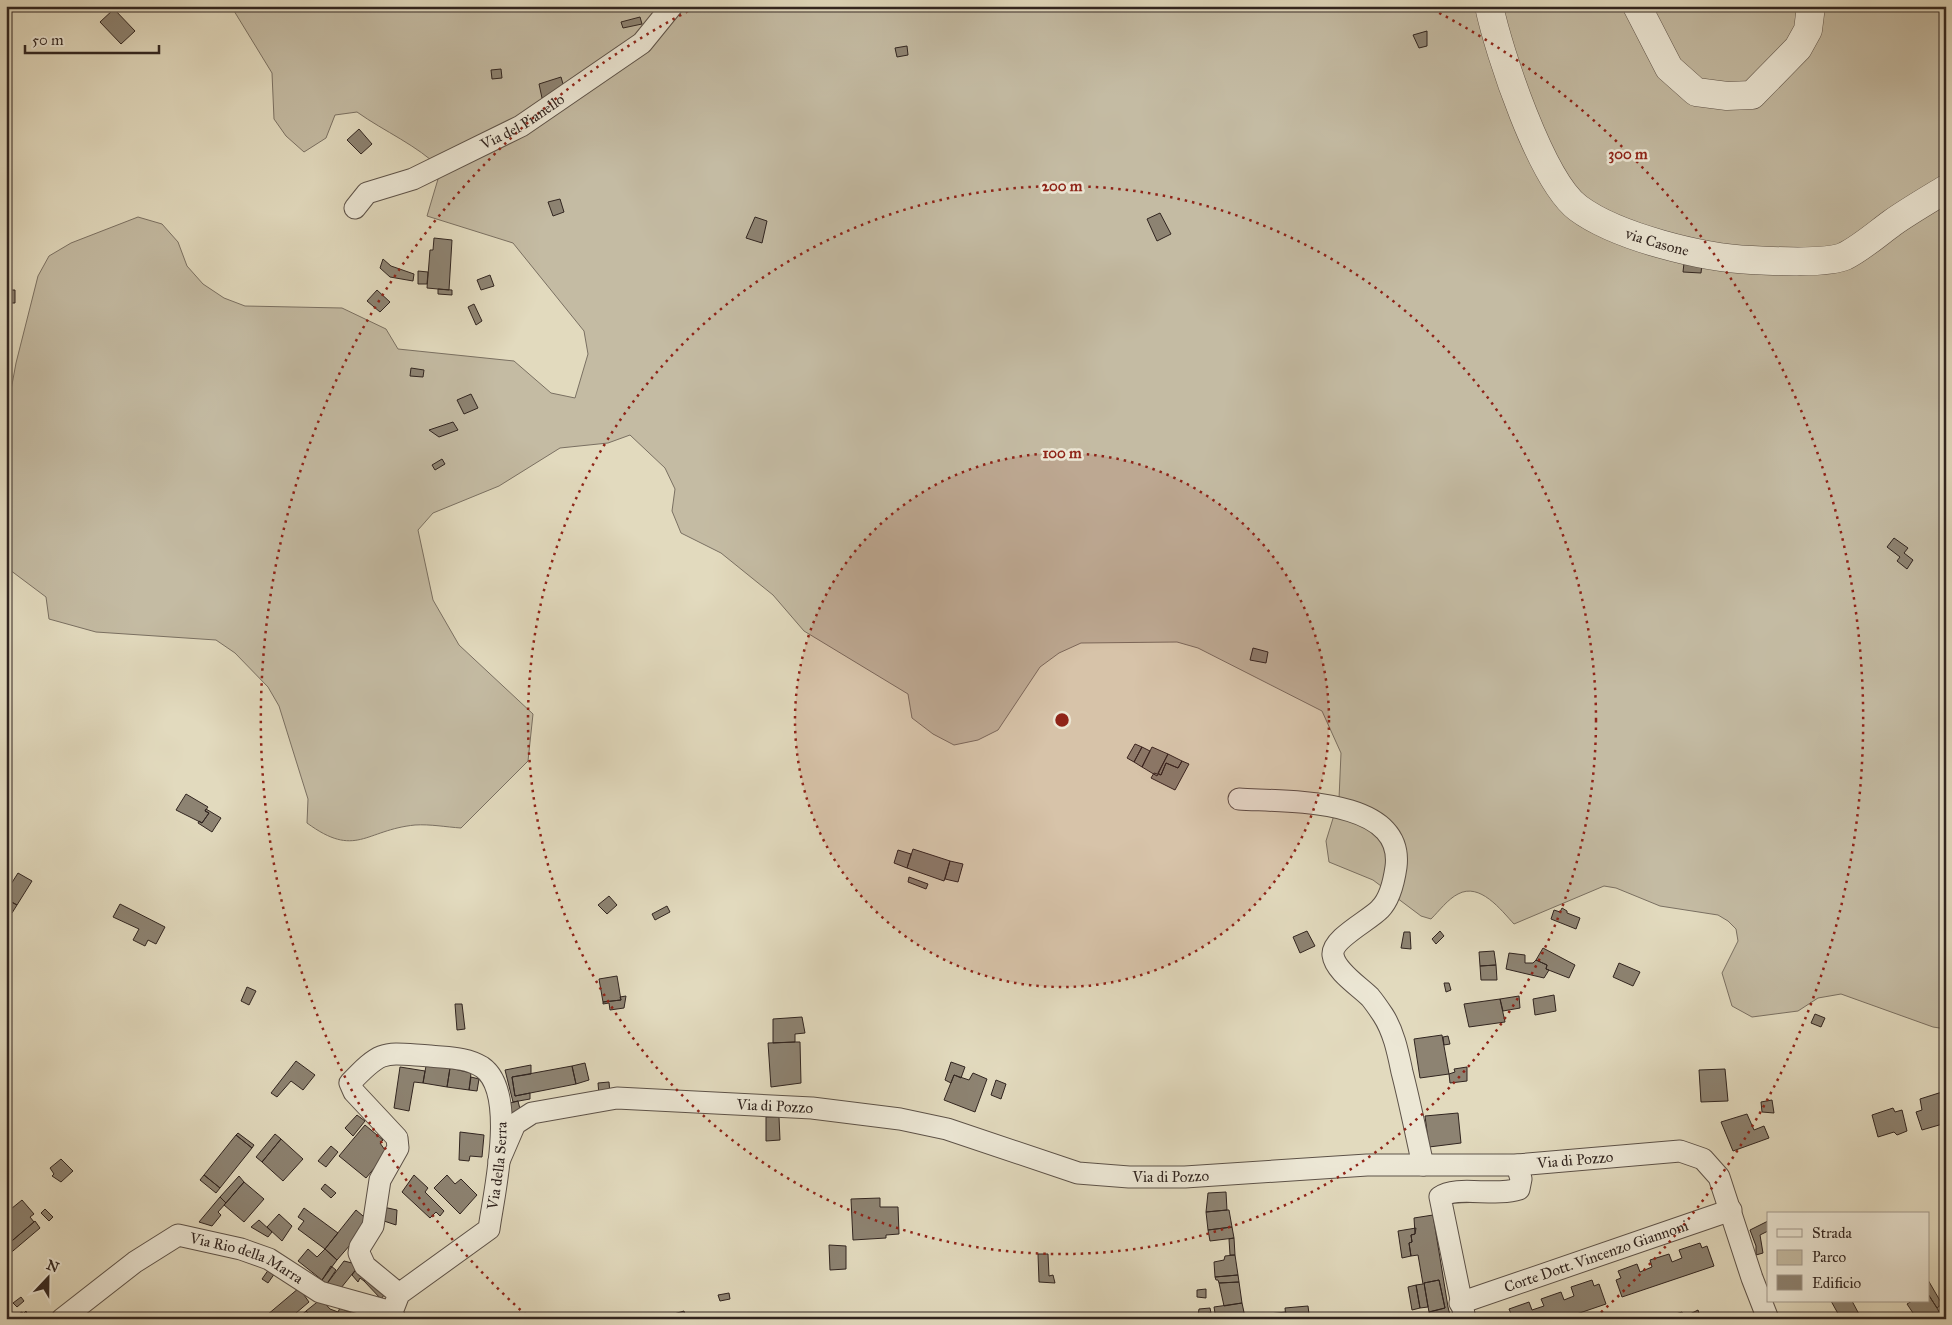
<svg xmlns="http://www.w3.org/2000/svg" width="1952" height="1325" font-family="'IM FELL Great Primer',serif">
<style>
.green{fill:#c4bba3;stroke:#7a7062}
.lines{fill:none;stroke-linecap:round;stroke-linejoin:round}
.stream{stroke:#776c5e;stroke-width:5.5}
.building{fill:#8d8372;stroke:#312520}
.minor-casing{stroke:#5d5248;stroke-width:23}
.tertiary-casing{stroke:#5d5248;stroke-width:29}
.minor{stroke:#ece7d5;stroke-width:21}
.tertiary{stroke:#ece7d5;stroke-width:28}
.ring{fill:none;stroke:#8f2418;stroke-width:2.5;stroke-dasharray:2.5 5}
.labels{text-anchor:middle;stroke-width:5;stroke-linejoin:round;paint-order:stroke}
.street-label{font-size:15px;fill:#312520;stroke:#ece7d5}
.centre{fill:#8f2418;stroke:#ece7d5;stroke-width:2.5}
.ring-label{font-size:15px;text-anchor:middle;font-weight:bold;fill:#8f2418;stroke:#ece7d5;stroke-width:5;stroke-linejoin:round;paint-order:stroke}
</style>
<rect width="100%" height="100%" fill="#e2dabe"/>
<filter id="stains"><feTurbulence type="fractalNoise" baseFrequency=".004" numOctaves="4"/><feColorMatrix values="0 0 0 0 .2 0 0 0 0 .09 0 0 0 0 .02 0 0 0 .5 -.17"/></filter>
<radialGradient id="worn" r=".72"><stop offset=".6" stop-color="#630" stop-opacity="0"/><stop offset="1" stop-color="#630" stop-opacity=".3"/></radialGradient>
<!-- green -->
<path class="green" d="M231,6H1946V1029L1933,1027L1841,994L1818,998L1798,1011L1752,1017L1732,1006L1722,973L1738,941L1736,929L1728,921L1718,915L1660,906L1616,888L1604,886L1514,924C1501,910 1480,882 1458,894C1448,899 1439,911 1431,919L1421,916L1373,880L1329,862L1326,841L1339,799L1341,753L1322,711L1198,648L1177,642L1081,643L1059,653L1040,667L998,730L978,740L954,745L933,734L912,718L908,694L804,631L773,595L721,553L681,533L672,511L675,489L665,468L630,435L608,443L560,448L499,486L433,513L418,530L433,600L459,645L533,714L528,761L461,828C446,827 430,824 415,825C365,830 356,859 307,823L308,799L279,706L268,687L235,653L216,640L96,632L49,619L46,597L6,567V417L16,363L38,276L49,256L71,243L138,217L162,224L178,242L187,266L203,284L224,298L245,306L342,308L386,329L398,349L514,361L551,393L575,398L588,354L584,331L513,243L427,216L441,169C417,145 385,132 357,112L335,115L326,138L304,152L286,136L274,119L272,73Z"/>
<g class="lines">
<!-- stream -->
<path class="stream" d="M9,8L11,6"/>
</g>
<!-- building -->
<path class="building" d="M114,9L135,31L121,44L100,22Z
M640,17L642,24L623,28L621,22Z
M1427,31V46L1419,48L1413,35Z
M907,46L908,55L897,57L895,48Z
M501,69L502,78L492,79L491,70Z
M561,77L565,91L542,98L539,84Z
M359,129L372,144L361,154L347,140Z
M560,199L564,212L553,216L548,202Z
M1160,213L1171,234L1157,241L1147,219Z
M755,217L767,221L762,243L746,238Z
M434,238L452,240L449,290L427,288L430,250H433Z
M383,259L391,266L414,274L413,281L390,277L380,268Z
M1684,263L1702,264L1701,273L1683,272Z
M418,271L428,272L427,284H418Z
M490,275L494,286L481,290L477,280Z
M438,289L452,290V295L438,294Z
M6,290H15V303H6Z
M377,290L390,302L380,312L367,301Z
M474,304L482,321L476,325L468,307Z
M411,368L424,370L423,377L410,376Z
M471,394L478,408L464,414L457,400Z
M453,422L458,430L439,437L429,430Z
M442,459L445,464L435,470L432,465Z
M1894,538L1908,548L1904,553L1913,560L1907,569L1897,561L1900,557L1887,547Z
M1253,648L1268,652L1266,663L1250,660Z
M1135,744L1142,747L1134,762L1127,758Z
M1142,747L1150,751L1142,767L1134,762Z
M1152,747L1168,754L1157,776L1142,767Z
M1168,754L1182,761L1178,768L1166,763L1161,775L1158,773Z
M1182,761L1189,764L1175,790L1151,778L1154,773L1161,775L1166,763L1178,768Z
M186,794L208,807L205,811L209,813L202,823L176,810Z
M206,809L221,818L212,832L198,823L199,821L202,823L209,813L205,811Z
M913,849L950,861L944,881L907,868Z
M898,850L911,854L907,868L894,863Z
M950,861L963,864L958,882L945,879Z
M18,873L32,881L17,905L6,899V892Z
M909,877L928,884L926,889L908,882Z
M609,896L617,905L607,914L598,905Z
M6,899L17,905L12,913L6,909Z
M120,904L165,927L156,944L148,940L145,946L133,940L139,929L113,917Z
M667,906L670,912L655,920L652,914Z
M1562,908L1567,911V913L1580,918L1576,929L1551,919L1554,910L1560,912Z
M1307,931L1315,946L1300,953L1293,937Z
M1440,931L1444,936L1436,944L1432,939Z
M1404,932H1410L1411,949L1401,948Z
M1543,948L1575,965L1569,978L1546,969L1547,965L1536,960Z
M1494,951L1496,965L1480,966L1479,952Z
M1509,953L1525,955V963H1533L1536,960L1547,965L1546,969L1549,970L1544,978L1506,969Z
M1619,963L1640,972L1633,986L1613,977Z
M1496,965L1497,980H1481L1480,966Z
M617,976L621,1000L603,1002L599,979Z
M1444,983H1449L1451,990L1446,992Z
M247,987L256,991L249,1005L241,1001Z
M1554,995L1556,1011L1535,1015L1533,999Z
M626,996L624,1008L610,1010L609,1003L603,1004V1002L621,1000L620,997Z
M1519,996L1520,1008L1503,1011L1500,999Z
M1500,999L1505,1022L1469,1027L1464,1004Z
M455,1004H462L465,1029L457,1030Z
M1815,1014L1825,1018L1821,1027L1811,1023Z
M802,1017L805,1033L795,1034V1042L773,1043V1019Z
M1442,1035L1449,1074L1420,1078L1414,1039Z
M1448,1036L1450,1044L1444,1045L1443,1037Z
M795,1042H800L801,1083L771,1087L768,1043Z
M296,1061L315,1075L303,1090L291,1081L277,1097L271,1093Z
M951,1062L965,1067L961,1078L954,1075L951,1083L945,1080Z
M585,1063L589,1080L576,1084L572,1066Z
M531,1065V1074L512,1077L515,1096L530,1093V1099L513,1102L505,1070Z
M426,1066L450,1068L447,1087L423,1083Z
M572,1066L576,1084L515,1096L512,1077Z
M400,1067L425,1071L423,1083L414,1082L409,1111L394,1108Z
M1467,1067V1081L1450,1083L1449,1074L1455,1072L1454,1069Z
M450,1068L471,1073L469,1090L447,1087Z
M1725,1069L1728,1101L1701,1102L1699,1070Z
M973,1073L987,1079L975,1112L944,1100L954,1075L969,1080Z
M471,1077L479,1079L477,1091L469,1090Z
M996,1080L1006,1084L1001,1099L991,1095Z
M609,1082L610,1094L599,1095L598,1083Z
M1942,1092L1946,1103V1123L1922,1130L1916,1112L1922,1110L1920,1099Z
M1772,1100L1774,1113L1762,1112L1761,1102Z
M518,1101L520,1109L512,1114L510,1103Z
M1893,1108L1895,1112L1902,1110L1907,1131L1897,1135L1894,1132L1878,1137L1872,1115Z
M1458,1113L1461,1143L1429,1147L1425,1116Z
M1747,1114L1754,1130L1764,1126L1769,1138L1733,1151L1721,1122Z
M357,1115L365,1121L353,1136L345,1128Z
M766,1117H779L780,1140L766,1141Z
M365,1125L383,1140L380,1143L387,1153L366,1178L339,1156Z
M460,1132L484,1135L482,1157L470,1156L469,1161L459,1160Z
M238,1133L254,1145L252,1148L236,1135Z
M275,1134L281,1139L262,1162L256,1157Z
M236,1135L252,1148L220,1188L204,1175Z
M281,1139L303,1159L283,1181L262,1162Z
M331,1146L338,1152L326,1167L318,1161Z
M61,1159L73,1171L61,1182L52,1176L54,1174L50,1168Z
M204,1175L220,1188L216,1193L200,1180Z
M414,1175L428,1188L425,1192L444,1211L440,1216L436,1212L430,1218L402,1192Z
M447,1175L455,1184L461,1179L477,1195L460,1214L434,1188Z
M239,1176L244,1182L226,1203L220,1197Z
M244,1182L264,1199L244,1222L224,1205Z
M325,1184L336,1193L331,1198L321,1189Z
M1226,1192L1227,1210L1206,1212L1208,1193Z
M220,1197L226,1203L218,1212L221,1215L212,1226L199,1222Z
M880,1198V1207H898L899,1234L886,1235V1238L853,1240L851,1199Z
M22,1200L34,1214L30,1217L34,1222L6,1246V1213Z
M383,1207L397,1210L396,1225L381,1220Z
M304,1208L338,1233L325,1249L298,1229L304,1221L298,1217Z
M45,1209L53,1217L49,1221L41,1213Z
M356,1210L370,1222L337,1260L325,1249Z
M1227,1210H1229L1232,1227L1208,1230L1206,1212Z
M279,1214L292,1226L282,1241L267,1227Z
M1433,1215L1448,1307L1451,1319H1430L1429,1312L1445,1308L1439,1280L1424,1283L1428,1307L1420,1308L1416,1285L1423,1284L1418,1255L1411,1256L1409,1243L1412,1242L1411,1235L1415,1234L1414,1218Z
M259,1220L272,1232L268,1237L251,1227Z
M35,1221L40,1228L7,1256L6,1246Z
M1768,1221V1231L1760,1235L1763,1253L1756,1255V1246L1750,1230Z
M1232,1227L1234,1238L1210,1241L1208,1230Z
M1416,1228L1415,1234L1411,1235L1412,1242L1409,1243L1411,1256L1402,1258L1398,1231Z
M1234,1238L1235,1255H1230L1229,1239Z
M1700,1243L1702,1248L1707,1246L1714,1266L1622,1297L1616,1280L1621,1278L1618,1271L1637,1264L1640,1272L1652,1267L1650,1260L1669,1254L1672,1262L1682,1258L1679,1250Z
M829,1245L846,1246V1269L830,1270Z
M308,1249L317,1257L325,1249L337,1260L322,1280L298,1261Z
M1038,1254H1048L1049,1276L1053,1275L1055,1283L1039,1282Z
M1235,1255L1238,1275L1215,1277L1214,1262L1224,1260L1225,1256Z
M344,1261L352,1263L357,1268L337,1293L326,1285Z
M331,1266L336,1270L326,1285L322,1280Z
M357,1268L367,1277L364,1281L360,1278L358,1282L352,1275Z
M269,1269L275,1273L268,1283L262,1279Z
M1238,1275L1239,1282L1219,1283L1218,1280H1216L1215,1277Z
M367,1277L385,1294L381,1299L364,1281Z
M1439,1280L1445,1308L1429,1312L1424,1283Z
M1592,1280L1594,1286L1599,1284L1606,1304L1562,1319H1508L1512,1316L1509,1309L1529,1302L1532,1310L1544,1306L1541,1299L1561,1292L1564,1300L1574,1296L1571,1287Z
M1928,1280L1942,1304L1937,1308L1928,1294Z
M1239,1282L1242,1303L1224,1306L1219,1283Z
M1416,1285L1420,1308L1412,1310L1408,1287Z
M299,1288L309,1302L289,1319H271L267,1315Z
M1206,1289V1298L1197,1297V1290Z
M729,1293L730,1299L720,1301L718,1295Z
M1928,1294L1937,1308L1943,1319H1917L1907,1304L1912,1301H1928Z
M21,1297L24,1301L17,1307L13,1303Z
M321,1299L330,1309L338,1312L340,1308L363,1318L314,1319L306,1311Z
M1831,1301H1852L1860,1316L1855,1319H1841Z
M1242,1303L1245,1317L1216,1319L1214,1307Z
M1308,1306L1309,1314H1306L1307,1319H1286L1285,1308Z
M1210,1308L1211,1313L1198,1315L1199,1309Z
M1698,1310L1701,1319H1667L1666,1317L1682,1312L1684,1317Z
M26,1311L29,1319L12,1318L22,1312L23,1314Z
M306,1311L314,1319H297Z
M684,1311L686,1319H668L667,1316Z
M1286,1312V1319H1269V1314Z
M1211,1313V1319H1198V1315Z"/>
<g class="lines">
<!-- minor casing -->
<g class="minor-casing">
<g id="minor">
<path id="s1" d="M355,208L367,193L413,179L521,126L642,43L672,6"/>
<path d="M1239,799C1283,802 1405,796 1396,867C1394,881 1390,899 1380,909C1370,920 1331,939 1333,955C1335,971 1359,986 1370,997C1375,1003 1379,1009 1383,1015C1394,1032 1398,1053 1402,1072C1410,1103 1416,1134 1423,1165"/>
<path id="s2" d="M499,1161L515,1124L532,1113L617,1098L812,1108L900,1119L947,1129L1078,1173L1129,1177H1185L1367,1165H1517L1680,1151L1703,1159L1719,1177L1752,1278L1768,1319"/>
<path id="s3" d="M1460,1303L1731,1210"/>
<path id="s4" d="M62,1319L135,1262L178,1235L241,1249L269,1259L320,1292L392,1312"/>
<path id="s5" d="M395,1319L392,1312L399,1294L489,1229C494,1192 518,1092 482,1067C466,1057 448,1058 430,1056C384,1053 383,1048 350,1083L354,1092L397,1138L398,1148L380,1180L373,1226L360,1247L359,1253L365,1266L399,1294"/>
<path d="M1465,1319L1440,1197C1456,1185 1495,1197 1519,1189L1521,1179L1517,1165"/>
</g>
</g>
<!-- tertiary casing -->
<g class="tertiary-casing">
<g id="tertiary">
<path id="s6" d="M1489,6C1499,53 1541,180 1578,208C1617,237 1703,258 1751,260C1771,261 1828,264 1845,256C1861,248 1877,234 1892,223C1909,211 1928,200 1946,189"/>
<path d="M1637,6L1669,68L1696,92L1727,96L1752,95L1798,48L1808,30L1811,6"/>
</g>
</g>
<!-- minor -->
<use href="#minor" class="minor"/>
<!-- tertiary -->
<use href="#tertiary" class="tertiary"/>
</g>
<!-- distance rings -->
<circle cx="1062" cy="720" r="267" fill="#8f2418" fill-opacity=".12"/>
<g class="ring">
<circle cx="1062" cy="720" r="267"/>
<circle cx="1062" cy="720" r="534"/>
<path d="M526 1315A801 801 0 0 1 698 6M1426 6A801 801 0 0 1 1598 1315"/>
</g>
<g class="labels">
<!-- street labels -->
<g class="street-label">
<text dy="5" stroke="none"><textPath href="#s1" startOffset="191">Via del Pianello</textPath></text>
<text dy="5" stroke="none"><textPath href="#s6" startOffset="310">via Casone</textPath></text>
<text dy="5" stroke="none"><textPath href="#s2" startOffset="305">Via di Pozzo</textPath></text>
<text dy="5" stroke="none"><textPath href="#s2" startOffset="1115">Via di Pozzo</textPath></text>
<text dy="5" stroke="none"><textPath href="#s5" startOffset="202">Via della Serra</textPath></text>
<text dy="5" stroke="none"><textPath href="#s2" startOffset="710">Via di Pozzo</textPath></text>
<text dy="5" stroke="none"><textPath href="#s3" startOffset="144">Corte Dott. Vincenzo Giannoni</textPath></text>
<text dy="5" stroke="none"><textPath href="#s4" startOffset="216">Via Rio della Marra</textPath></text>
</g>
</g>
<circle cx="1062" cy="720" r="8" class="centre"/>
<g class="ring-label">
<text x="1628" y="159">300 m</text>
<text x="1062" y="191">200 m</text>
<text x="1062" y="458">100 m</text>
</g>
<!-- margin -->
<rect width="1952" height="1325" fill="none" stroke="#e2dabe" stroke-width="25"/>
<rect x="8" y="8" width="1937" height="1310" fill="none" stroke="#312520" stroke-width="2.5"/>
<rect x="12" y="12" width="1927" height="1300" fill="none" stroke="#312520"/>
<!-- legend -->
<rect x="1767" y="1212" width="162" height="90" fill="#ece7d5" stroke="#a1998d"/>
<rect x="1777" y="1229" width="25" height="8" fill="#ece7d5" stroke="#a1998d"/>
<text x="1812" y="1238" font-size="15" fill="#312520">Strada</text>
<rect x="1777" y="1250" width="25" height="15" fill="#c4bba3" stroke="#a1998d"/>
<text x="1812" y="1262" font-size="15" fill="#312520">Parco</text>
<rect x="1777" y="1275" width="25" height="15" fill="#8d8372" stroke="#a1998d"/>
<text x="1812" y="1288" font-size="15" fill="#312520">Edificio</text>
<!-- north arrow -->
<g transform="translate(48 1278) rotate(22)" stroke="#ece7d5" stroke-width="4" paint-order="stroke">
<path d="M0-4L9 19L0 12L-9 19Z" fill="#312520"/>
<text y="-8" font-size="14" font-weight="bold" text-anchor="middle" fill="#312520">N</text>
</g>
<!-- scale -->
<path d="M25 45v8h134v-8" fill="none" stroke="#312520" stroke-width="2.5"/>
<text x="32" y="45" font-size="15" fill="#312520" stroke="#ece7d5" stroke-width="4" paint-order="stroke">50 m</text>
<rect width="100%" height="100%" filter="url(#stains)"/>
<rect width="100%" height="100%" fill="url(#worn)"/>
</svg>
